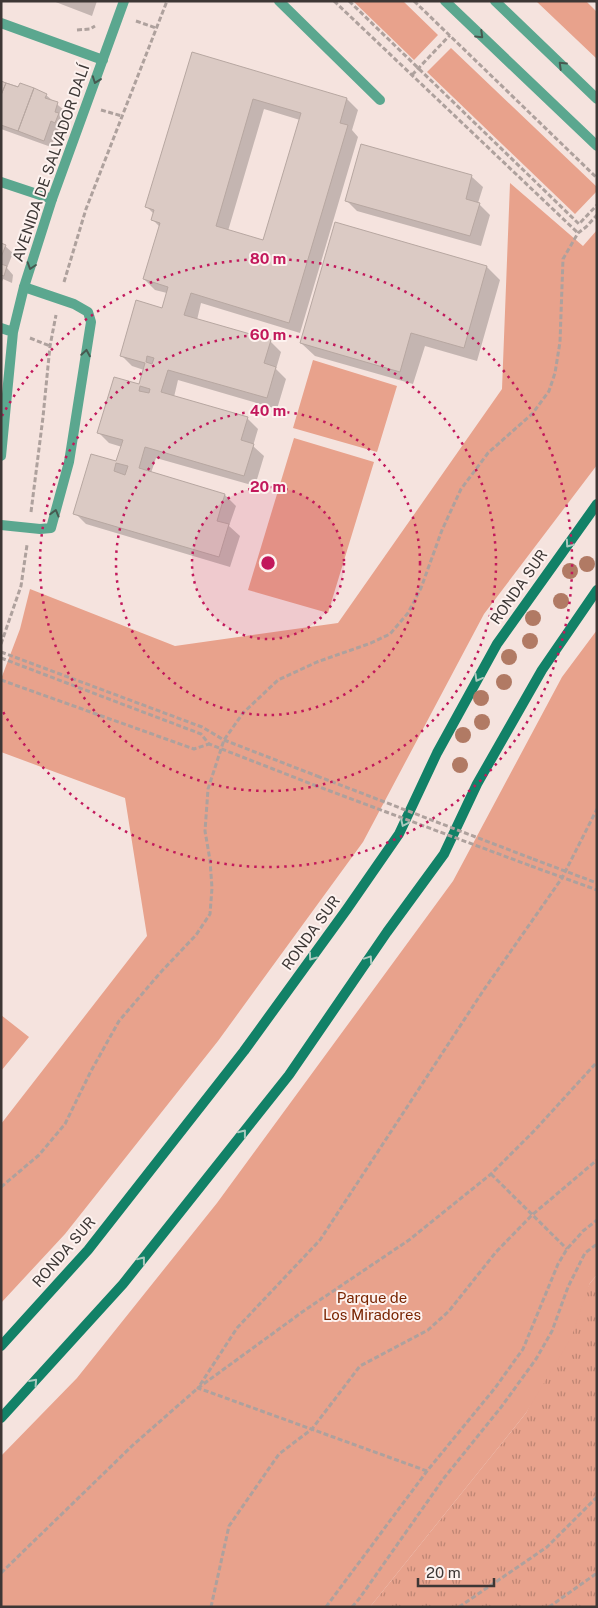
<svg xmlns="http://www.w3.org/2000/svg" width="598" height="1608" font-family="'Public Sans',sans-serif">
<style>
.grass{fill:url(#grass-tufts)}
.green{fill:#e8a28c}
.shadow{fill:#0003;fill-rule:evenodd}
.building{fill:#dbcac4;stroke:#b7a7a1;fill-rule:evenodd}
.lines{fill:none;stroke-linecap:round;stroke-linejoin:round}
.path{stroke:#aea19d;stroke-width:3;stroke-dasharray:5 2.5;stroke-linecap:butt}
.service{stroke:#5ba78f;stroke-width:10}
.minor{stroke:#5ba78f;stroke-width:10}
.tertiary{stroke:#5ba78f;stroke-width:10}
.secondary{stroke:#128167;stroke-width:10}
.path-bridge{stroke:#aea19d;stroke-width:3;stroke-dasharray:5 2.5;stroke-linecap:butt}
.tree{fill:#b17a64}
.oneway{stroke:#465950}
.oneway2{stroke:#abcabf}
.ring{fill:none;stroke:#c2185b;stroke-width:2.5;stroke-dasharray:2.5 5}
.labels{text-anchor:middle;stroke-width:4;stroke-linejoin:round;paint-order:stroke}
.street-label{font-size:15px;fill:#3d3735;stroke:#fdf2ef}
.park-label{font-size:15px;fill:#792401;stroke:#fdf2ef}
.centre{fill:#c2185b;stroke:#fdf2ef;stroke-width:2.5}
.ring-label{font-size:15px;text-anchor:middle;font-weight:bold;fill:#c2185b;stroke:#fdf2ef;stroke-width:4;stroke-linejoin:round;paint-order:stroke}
</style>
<defs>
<pattern id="grass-tufts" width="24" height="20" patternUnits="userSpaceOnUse" patternTransform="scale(1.25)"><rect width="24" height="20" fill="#e8a28c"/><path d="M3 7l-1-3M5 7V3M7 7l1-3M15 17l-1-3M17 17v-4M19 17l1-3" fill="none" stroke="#bd8573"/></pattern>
</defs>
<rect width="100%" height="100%" fill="#f5e3de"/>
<!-- grass -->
<path class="grass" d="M597,1275V1607H370L526,1413L590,1283Z"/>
<!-- green -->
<path class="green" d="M353,1H403L438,35L414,60Z
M536,1H586L597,12V59Z
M451,48L597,187V191L575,214L427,72Z
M510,183L583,246L597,230V465L484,614L363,842L218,1041L65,1234L1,1303V1124L147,936L125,798L1,752V679L20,629L30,589L175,646L338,623L502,389Z
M313,360L397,386L377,452L293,428Z
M294,438L374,462L328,613L248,590Z
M597,630V1275L590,1283L571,1338L526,1413L370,1607H1V1456L77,1378L217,1203L453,881L562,677Z
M1,1015L29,1037L1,1071Z"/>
<!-- shadow -->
<path class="shadow" d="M53,1H97L92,16Z
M192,53L347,99L358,110L352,130L358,137L300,333L201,303L197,320L270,341L281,352L276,369L286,379L277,409L178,380L174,397L247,418L258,429L253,446L264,456L255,486L156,458L151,473L225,495L236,506L229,526L240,536L230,567L86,524L75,513L92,456L117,463L122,447L109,443L98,432L140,386L144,370L132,366L121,355L162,309L167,293L155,290L144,279L160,227L153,220L154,214L147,207ZM264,109L300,120L264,241L228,231Z
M1,81L46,95L65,111L62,118L66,122L62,129L59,128L51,147L1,129Z
M362,145L472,177L483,187L478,203L490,215L481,246L357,211L346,200Z
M1,244L5,246L13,253L7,268L13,275L12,283L3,279L1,284Z
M487,267L500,280L477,361L425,346L413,384L315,356L301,343Z"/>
<!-- building -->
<path class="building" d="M192,52L347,98L340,123L348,125L289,323L191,293L184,315L271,340L264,363L276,367L267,398L168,370L161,392L248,417L241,440L254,444L244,476L145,447L139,468L225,494L217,521L229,524L219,557L73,514L91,454L116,461L123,440L97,433L114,377L139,384L145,363L120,356L136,300L162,308L168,287L143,279L160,223L151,220L154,210L145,207ZM253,99L301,113L263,240L216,226ZM147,356L154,358L152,364L146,362ZM140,386L150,389L149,393L139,391ZM116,463L128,466L125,475L114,471Z
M1,81L6,83L1,95Z
M6,83L18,87L20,83L34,88L18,131L1,125V95Z
M34,88L47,94L45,98L58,102L55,112L59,113L55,123L51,121L44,141L18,131Z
M361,144L472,175L466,199L480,203L470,236L345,201Z
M335,222L487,266L464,348L411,333L400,372L300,343Z
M1,243L6,245L1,257Z
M1,264L7,266L4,276L1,275Z"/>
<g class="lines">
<!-- path -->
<path class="path" d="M334,1L578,233
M349,1L579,224L597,205
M414,1L597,178
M596,1L597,2
M136,21L156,28
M77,30L90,29L95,26
M412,75L450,35
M101,110L122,116
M64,282L86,209L167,1
M30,338L50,346
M31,512L43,417L50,346L56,315
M1,644L21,586L27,545
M1,652L202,727L224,740L317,776
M1,658L201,734L209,744L314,785
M1,680L194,749L209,744
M533,859L597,883
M531,866L597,890
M491,1174L567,1249
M1,1187L39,1155L65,1124L91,1071L119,1021L160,973L196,935L210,914L212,888L210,860L205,831L208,789L224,740L243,713L278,680L317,662L371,643L390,634L408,613L421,588L442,530L461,489L488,453L533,413L549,391L555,373L560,342L563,259L578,233L586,227L597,215
M427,1471L198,1388L237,1328L320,1240L483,991L562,878L597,809
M1,1573L133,1445L198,1388L305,1310L409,1240L491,1174L535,1130L597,1062
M211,1607L229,1526L279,1454L312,1429L360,1366L428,1330L449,1311L496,1252L532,1215L597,1160
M326,1607L427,1471L495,1388L523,1349L558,1264L567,1249L583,1231L597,1220
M352,1607L359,1599L444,1478L502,1406L536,1359L552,1331L568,1287L585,1253L597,1244
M459,1607L547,1547L597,1497
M549,1607L597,1573"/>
<!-- service -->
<path class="service" d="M279,1L380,100
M1,182L52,199
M1,525L40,529L51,528L69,462L91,322L88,312L74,304L24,287"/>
<!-- minor -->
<path class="minor" d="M1,23L103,60
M1,328L13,332
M1,456L13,332L24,287L52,199L124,1"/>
<!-- tertiary -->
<path class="tertiary" d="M445,1L597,146
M495,1L597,99"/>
<!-- secondary -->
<path class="secondary" d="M1,1346L88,1250L244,1051L347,909L399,834L437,753L497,644L597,504
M1,1418L123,1284L289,1075L387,932L444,854L477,784L542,670L597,590"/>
<!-- path-bridge -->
<path class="path-bridge" d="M317,776L533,859
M314,785L531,866"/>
</g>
<!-- trees -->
<g class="tree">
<circle cx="587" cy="564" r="8"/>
<circle cx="570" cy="571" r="8"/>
<circle cx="561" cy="601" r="8"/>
<circle cx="533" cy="618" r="8"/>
<circle cx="530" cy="641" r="8"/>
<circle cx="509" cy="657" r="8"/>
<circle cx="504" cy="682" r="8"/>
<circle cx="481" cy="698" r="8"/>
<circle cx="482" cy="722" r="8"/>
<circle cx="463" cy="735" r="8"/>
<circle cx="460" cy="765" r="8"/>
</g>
<!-- one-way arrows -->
<defs><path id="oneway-chevron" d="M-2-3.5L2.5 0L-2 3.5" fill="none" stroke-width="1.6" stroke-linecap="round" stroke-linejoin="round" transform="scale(1.25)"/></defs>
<g class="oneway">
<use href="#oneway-chevron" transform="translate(480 35) rotate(44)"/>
<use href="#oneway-chevron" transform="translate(562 65) rotate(-136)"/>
<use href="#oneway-chevron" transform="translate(96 80) rotate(110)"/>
<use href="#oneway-chevron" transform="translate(31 266) rotate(108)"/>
<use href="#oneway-chevron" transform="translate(86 353) rotate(-81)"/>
<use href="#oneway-chevron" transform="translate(55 513) rotate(-75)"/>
</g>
<g class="oneway2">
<use href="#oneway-chevron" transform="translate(569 544) rotate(125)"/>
<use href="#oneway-chevron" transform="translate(478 678) rotate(119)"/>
<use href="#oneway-chevron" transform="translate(404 823) rotate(115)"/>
<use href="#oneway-chevron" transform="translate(312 957) rotate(126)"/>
<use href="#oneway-chevron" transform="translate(369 959) rotate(-56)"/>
<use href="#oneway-chevron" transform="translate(243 1133) rotate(-52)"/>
<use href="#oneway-chevron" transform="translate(142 1260) rotate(-52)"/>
<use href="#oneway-chevron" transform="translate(34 1382) rotate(-48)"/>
</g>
<!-- distance rings -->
<circle cx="268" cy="563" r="76" fill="#c2185b" fill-opacity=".12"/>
<g class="ring">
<circle cx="268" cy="563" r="76"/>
<circle cx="268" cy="563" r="152"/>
<circle cx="268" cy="563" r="228"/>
<path d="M2 416A304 304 0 1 1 2 710"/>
</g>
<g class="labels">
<!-- street labels -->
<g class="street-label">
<text transform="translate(51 163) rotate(-71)" y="5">AVENIDA DE SALVADOR DALÍ</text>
<text transform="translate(519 587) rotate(-55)" y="5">RONDA SUR</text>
<text transform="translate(311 933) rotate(-54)" y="5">RONDA SUR</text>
<text transform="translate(64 1252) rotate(-49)" y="5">RONDA SUR</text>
</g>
<!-- park labels -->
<g class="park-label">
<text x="372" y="1303">Parque de<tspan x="372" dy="17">Los Miradores</tspan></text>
</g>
</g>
<circle cx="268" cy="563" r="8" class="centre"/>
<g class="ring-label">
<text x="268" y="264">80 m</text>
<text x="268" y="340">60 m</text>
<text x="268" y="416">40 m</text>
<text x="268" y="492">20 m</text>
</g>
<!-- border -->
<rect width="598" height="1608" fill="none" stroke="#3d3735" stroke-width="5"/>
<!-- scale -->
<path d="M418 1578v8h76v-8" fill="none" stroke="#3d3735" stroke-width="2.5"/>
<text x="426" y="1578" font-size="15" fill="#3d3735" stroke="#fdf2ef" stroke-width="4" paint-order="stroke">20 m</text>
</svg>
